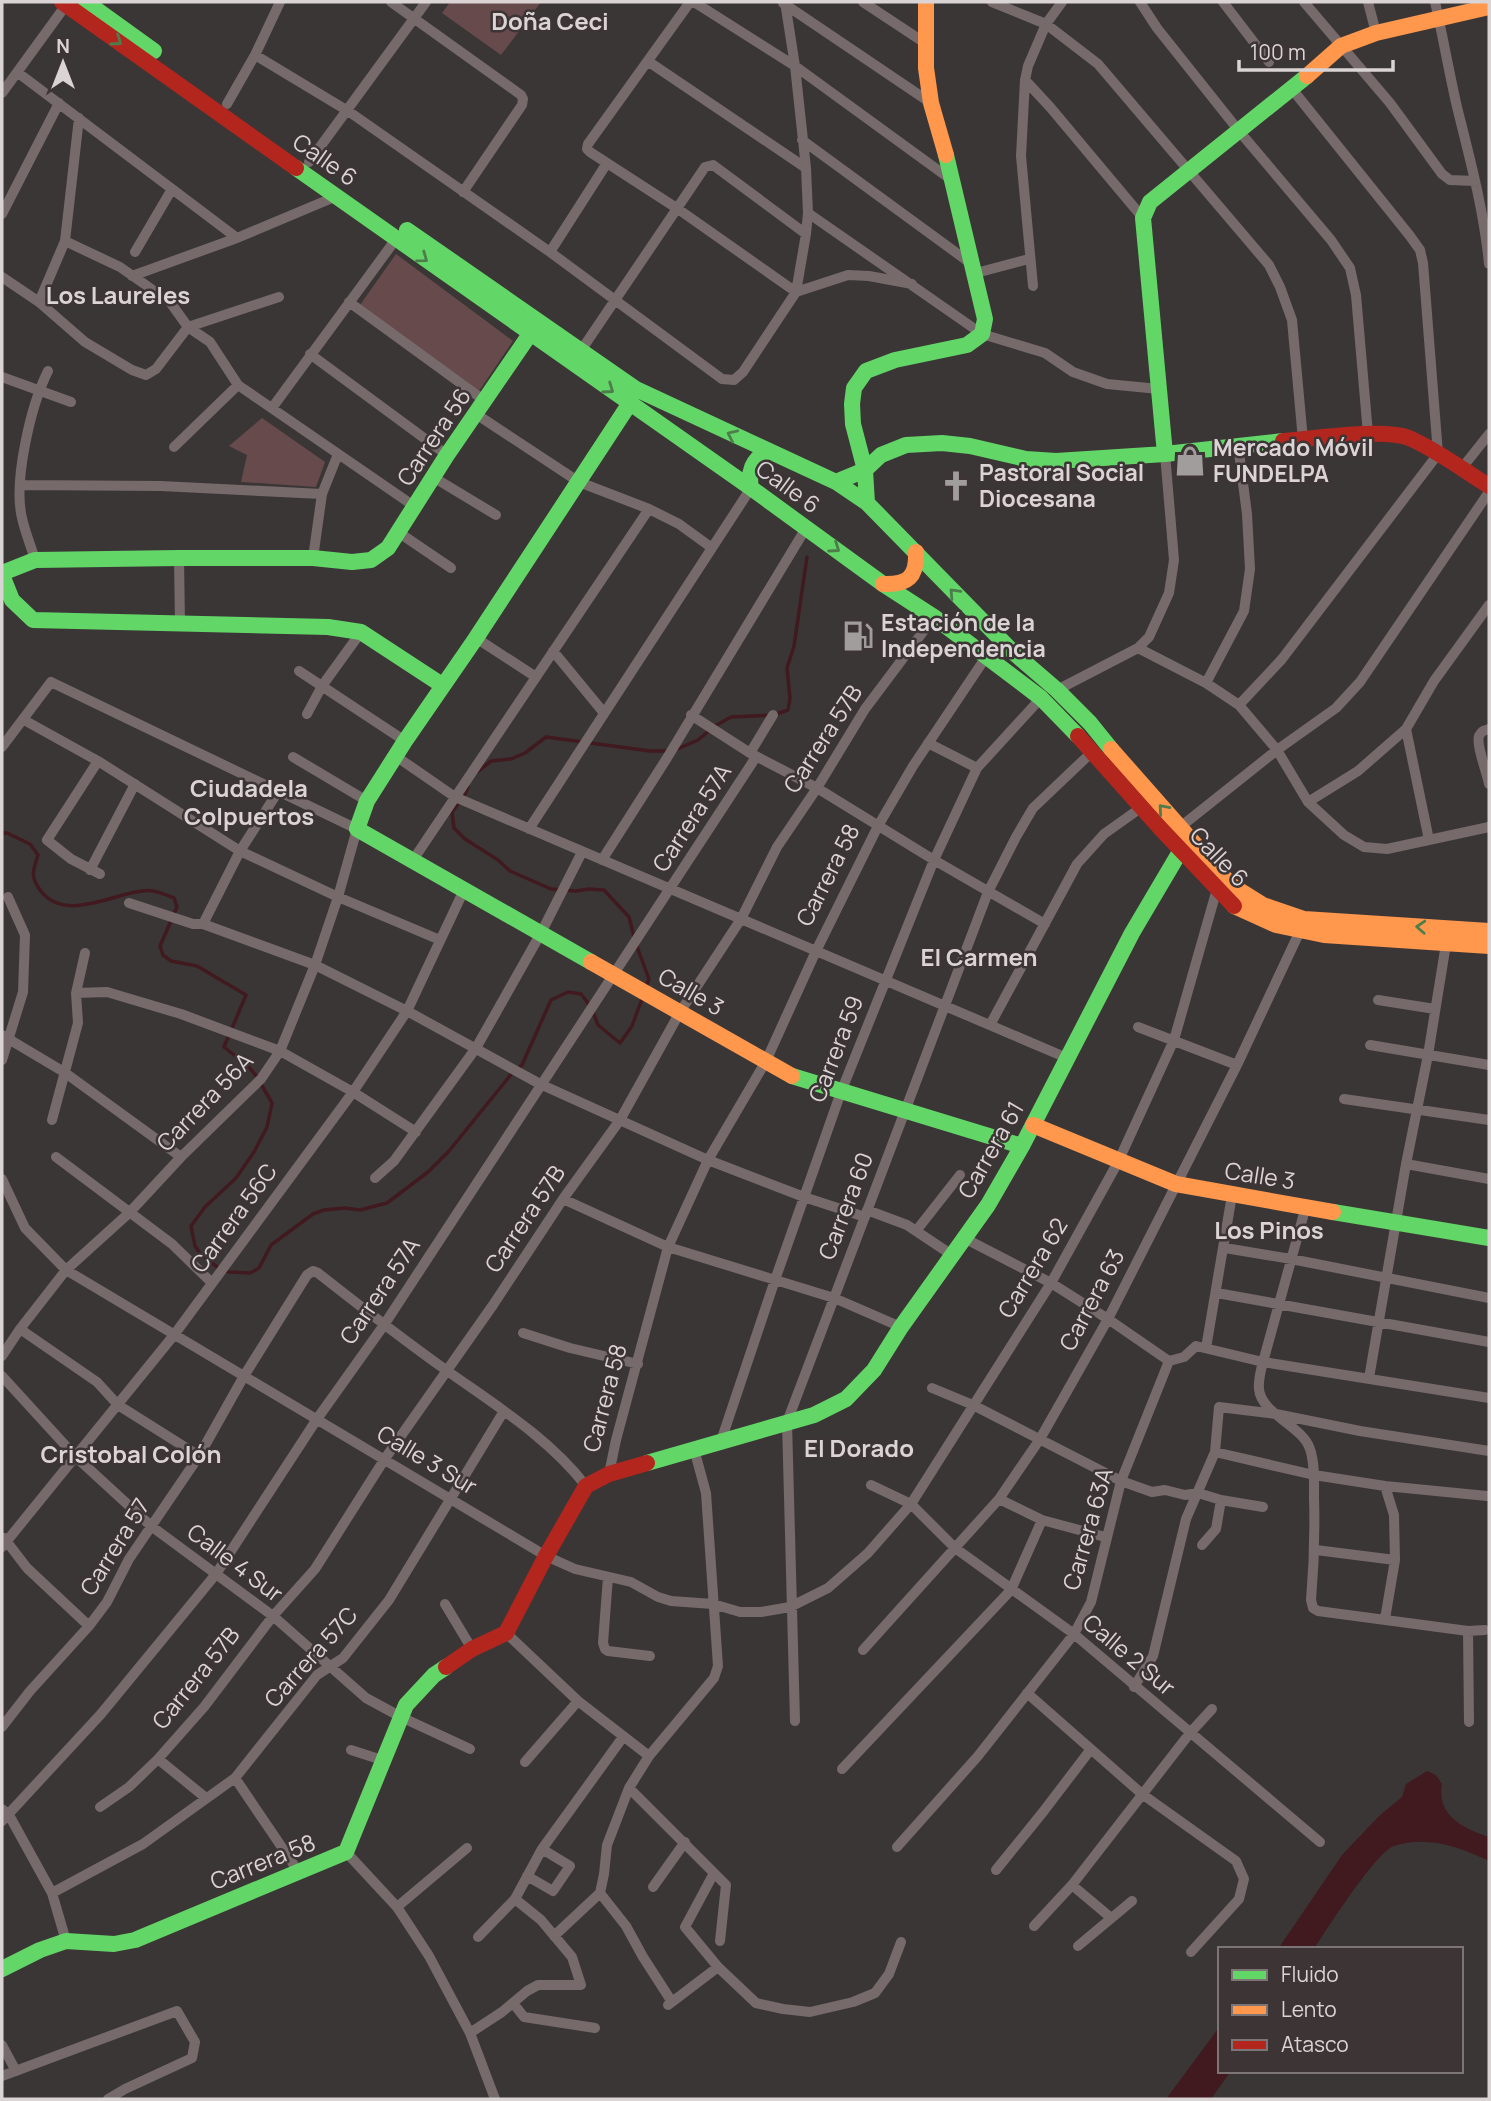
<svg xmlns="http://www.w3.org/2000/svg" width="1491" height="2101" font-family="Manrope,sans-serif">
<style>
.green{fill:#674a4c}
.water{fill:#401a1f}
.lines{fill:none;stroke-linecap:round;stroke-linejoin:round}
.stream{stroke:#401a1f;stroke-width:3.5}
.street{stroke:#766a6b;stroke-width:10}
.fast{stroke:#63d668;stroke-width:16}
.slow{stroke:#ff974d;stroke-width:16}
.jam{stroke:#b3261e;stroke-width:16}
.oneway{stroke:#4e7d4c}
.labels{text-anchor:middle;stroke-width:5;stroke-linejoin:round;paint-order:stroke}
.street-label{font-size:23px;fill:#dad4d5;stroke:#3d3435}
.poi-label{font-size:23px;font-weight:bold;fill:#dad4d5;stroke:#3d3435;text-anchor:start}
.neighbourhood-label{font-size:24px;font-weight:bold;fill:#dad4d5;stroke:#3d3435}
</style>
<rect width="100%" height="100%" fill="#3b3636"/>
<!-- green -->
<path class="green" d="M450,2H541L501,55L442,13Z
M396,254L513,341L479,391L360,305Z
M262,418L325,462L316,487L241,482L247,455L229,446Z"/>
<!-- water -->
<path class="water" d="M1427,1771L1436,1775L1442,1784C1436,1815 1464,1829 1489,1837V1861C1460,1847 1427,1835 1394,1846C1376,1852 1327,1929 1314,1949H1278L1342,1855L1379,1816L1402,1797L1406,1784Z
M1220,2026V2071H1231L1211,2099H1166Z"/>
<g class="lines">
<!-- stream -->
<path class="stream" d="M675,750L698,740L715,726L731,717L773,715L788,710L790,698L787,668L794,646L807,557
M477,772L491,761L511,759L525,753L546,737L650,751H668
M468,787L464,796L452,812L454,828L465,839L498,860L510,871L551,889L576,891L589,889L604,890L629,917L634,937
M2,833H7L30,844L38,855C33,871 30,876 40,890C64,923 112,894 142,891C153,889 164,894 174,898L177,907L160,946L163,955L171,961L197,966L246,995L224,1047L248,1066L257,1077
M636,944L649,979L645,989
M261,1084L272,1103L267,1127L254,1152L236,1178L205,1207L191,1226L195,1246L201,1255L220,1269L229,1272L250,1273L259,1268L271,1245L313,1214L324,1210L345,1208L360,1210L387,1203L428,1172L449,1151L513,1072L522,1065L551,1000L568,992L581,994L591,1007L598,1025L620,1043L632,1026L643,996"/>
<!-- street -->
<path class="street" d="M391,2L521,95L523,99L522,105L463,192
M690,2L588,144L587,149L590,152L678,209L796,292L848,275L869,276L912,284
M694,2L795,66L953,181
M863,2L925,43
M992,2L1046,24L1098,64L1269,265L1280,287L1292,320L1303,440
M1140,2L1157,28L1239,131L1331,240L1350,268L1356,295L1368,434
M1223,2L1269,62
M1304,2L1390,103L1442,174L1450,180L1475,181
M1368,2L1376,33
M1435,2C1443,37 1449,72 1457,107C1470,159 1484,211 1489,264
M783,3L931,103
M255,55L348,111L550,252L722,379L734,380L743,372L796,292L806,234L808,213L806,168L795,66L785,2
M649,62L806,168
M17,72L237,238
M1025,80L1050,107L1143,218
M2,93L66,5
M227,104L255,55L280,2
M802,140L973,265
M309,162L426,2
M808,213L982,334L1045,353L1073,372L1107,384L1159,389
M2,214L59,103
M65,241L120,267L170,302L188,327L210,342L238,385L414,506
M135,252L172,189
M550,252L607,163
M976,273L1029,259
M132,276L237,238L337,196
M2,277L39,302L85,342L132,370L146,375L156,369L188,327L279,297
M1033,286L1021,156L1025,80L1028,66L1046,24L1062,2
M39,302L65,241L79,118
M349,302L485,401
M580,352L705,167L713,165L806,234
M310,354L447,455
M2,377L71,402
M272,408L396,239
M476,414L579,482L649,509L679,524L712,548
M174,447L238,385
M1462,468L1489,434
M433,477L496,515
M21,485L161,486L322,494
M398,532L451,568
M179,558L180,624
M313,558L322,494L338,454
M35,560C31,546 25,532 22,518C13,481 31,405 48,371
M476,638L536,677
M1138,648L1206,683L1239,705L1277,750L1308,802L1344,835L1364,847L1387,849L1489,827
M553,651L604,713
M299,671L405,741
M1206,683L1244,611L1250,569L1247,514L1238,445
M1057,690L1138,648L1149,637L1169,593L1174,560L1165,454
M1239,705L1282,659L1438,454L1423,263L1420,250L1410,236L1292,89
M307,714L322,686L361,632
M691,715L750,753L817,788L934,860L1045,924
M24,720L98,761L240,851L338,897L440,940
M1406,729L1429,840
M1489,729C1484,731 1482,730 1479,736C1476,745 1487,773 1489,784
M928,743L977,768
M2,747L51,682L357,829L338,897L315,965L280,1051L261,1079L181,1157L129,1213L66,1270L20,1329L2,1356
M750,753L773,715
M293,757L367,801
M397,757L455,797L1067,1058
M98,761L47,840L71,859L100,874
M1308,802L1358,771L1406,729L1434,681L1489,605
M1179,828L1277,750L1336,708L1360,682L1489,492
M529,829L751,488
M413,860L649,509
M602,860L667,758L806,528
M90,870L135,784
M129,903L193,924H203L315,965L407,1011L540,1084L708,1160L804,1197L865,1217
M203,924L240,851L279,790
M76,993L107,992L181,1014L280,1051L353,1092L416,1132
M1378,1000L1435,1009
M990,1025L1077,864L1104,834L1142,807
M1138,1027L1237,1065
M2,1035L64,1072L181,1157
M1370,1045L1489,1065
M2,1060L23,992L25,935L8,897
M1344,1099L1489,1120
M52,1120L78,1023L76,993L85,953
M56,1157L172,1244L212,1283
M1406,1164L1489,1179
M375,1178L394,1161L476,1048L541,933L582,852
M2,1179L25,1228L66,1270L546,1556L575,1569L631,1582L658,1597L671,1601L713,1604L740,1612H761L790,1607L828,1588L868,1553L911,1504L1051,1283L1118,1162L1174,1040L1217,889
M563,1199L668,1247L834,1298L901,1327
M1306,1206L1263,1362C1261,1370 1258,1380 1259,1389C1261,1414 1303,1426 1310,1449C1315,1464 1314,1482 1314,1498C1315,1532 1314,1566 1311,1600L1313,1608L1318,1611L1468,1631L1485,1630
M867,1210L907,1225L952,1255
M916,1231L960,1175
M964,1238L1051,1283L1108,1319L1169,1361
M1225,1248L1291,1259L1489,1298
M1217,1293L1489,1342
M20,1329L97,1382L118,1405L199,1456
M523,1333L570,1348L638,1364
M1206,1348L1232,1195
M1169,1361L1184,1357L1196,1346L1263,1362L1489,1398
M2,1376L76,1457L151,1526L273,1616L366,1698L401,1717L470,1749
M1369,1378L1406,1164L1428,1055L1446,944
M932,1388L973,1405L1121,1481L1152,1492L1165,1490L1185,1495L1198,1493L1221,1500L1263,1507
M721,1441L775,1280L841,1092L934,860L977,768L1041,698
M1215,1452L1314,1475L1385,1486L1487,1496
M609,1474L616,1440L668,1247L708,1160L766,1061L816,951L878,826L913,766L986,657
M871,1485L911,1504L955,1548L1074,1634L1320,1842
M1385,1486L1394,1515L1395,1560L1385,1619
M999,1499L1042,1520L1105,1537
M4,1538L27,1568L89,1626
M1202,1545L1216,1529L1221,1500
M2,1547L174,1335L353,1092L407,1011L464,890
M1316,1550L1395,1560
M608,1577L603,1643L605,1649L608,1651L650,1656
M445,1604L472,1649
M1468,1631L1469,1722
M506,1633L578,1701L649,1756
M863,1650L999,1499L1040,1439L1108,1319L1237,1065L1300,931
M1134,1687L1153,1656L1186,1519L1215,1452L1219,1407L1276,1414L1360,1431L1489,1451
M1027,1693L1142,1794L1236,1861L1244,1879L1239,1899L1191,1952
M795,1721L787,1422L988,892L1016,837L1033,808L1093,751
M2,1727L30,1691L89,1626L107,1602L129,1559L199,1456L244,1376L307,1275L313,1271L318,1273C360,1306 402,1339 446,1370C495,1405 549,1438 586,1486
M351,1750L382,1760
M158,1759L206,1798
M525,1762L578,1701
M842,1769L1011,1590L1042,1520
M235,1778L298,1871
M629,1788L726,1885L720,1941
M100,1807L129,1787L158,1759L204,1707L273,1616L315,1569L384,1460L493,1305L563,1199L620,1120L680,1012L741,919L777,847L817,788L865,709L934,617
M2,1809L9,1815L52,1893L66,1941
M2,1821L101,1714L216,1574L317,1419L384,1325L756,757
M897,1847L978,1756L1074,1634L1091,1602L1121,1481L1169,1361
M346,1852L397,1907L429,1956L470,2033L495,2099
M996,1870L1043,1812L1091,1749
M714,1873L685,1927L718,1967L756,2003L783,2009L810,2012L853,2002L875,1993L889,1974L901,1942
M527,1876L553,1891L570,1866L542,1849
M1072,1885L1110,1917
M653,1887L685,1842
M52,1893L143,1844L235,1778L317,1675L343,1658L389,1600L504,1411
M600,1893L626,1926L643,1957L672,2002
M397,1907L467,1848
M1034,1926L1072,1885L1190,1733L1212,1709
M554,1936L600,1893L604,1874L607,1845L629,1788L649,1756L714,1678L718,1666L706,1493L694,1449
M478,1937L515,1899L542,1849L623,1737
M1078,1946L1132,1901
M513,2003L524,2017L595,2028
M668,2005L718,1967
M470,2033L502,2012L527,1991L538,1985H581L572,1957L541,1920L515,1899
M2,2045L16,2071
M2,2076L177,2011L195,2042L192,2058L125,2089L108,2099"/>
<!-- fast -->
<path class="fast" d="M86,2L154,51
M296,168L751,488L883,584L934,617L1041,698L1078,736
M407,230L636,389L836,482L867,503L1014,653L1057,690L1090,723L1111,749
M1165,454L1143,218L1150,202L1307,76
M836,482L865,470L881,455L906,445L942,443L970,446L1026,459L1056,461L1165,454L1283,441
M751,488C748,471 752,460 767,451
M867,503L865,470L853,424L852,404L854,388L866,371L895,360L967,345L982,334L985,319L946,155
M2,573L35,560L179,558H313L352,562L371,560L388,548L447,455L530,334
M2,575L12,600L33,620L328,627L361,632L442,685
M591,962L357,829L367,801L405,741L476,638L630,403
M792,1076L1022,1146
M1333,1212L1489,1238
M647,1463L814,1415L846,1399L874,1370L901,1327L988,1205L1022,1146L1132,933L1181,850
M2,1969L40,1950L66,1941L114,1944L135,1940L346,1852L406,1705L434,1675L446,1667"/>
<!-- slow -->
<path class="slow" d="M926,2V68L931,103L946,155
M1307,76L1341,46L1376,33L1489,7
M883,584C908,585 917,577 916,552
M1111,749L1231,885L1263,905L1304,919L1489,931
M1234,906L1276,925L1324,935L1489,946
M591,962L792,1076
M1033,1125L1176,1184L1333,1212"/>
<!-- jam -->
<path class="jam" d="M62,2L296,168
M1283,441C1312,439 1383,428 1409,438C1437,450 1463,470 1489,486
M1078,736L1160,828L1234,906
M446,1667L472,1649L506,1633L546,1556L586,1486L609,1474L647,1463"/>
</g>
<!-- one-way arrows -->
<defs><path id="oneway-chevron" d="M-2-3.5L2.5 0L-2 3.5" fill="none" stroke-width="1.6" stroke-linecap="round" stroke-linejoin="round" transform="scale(1.75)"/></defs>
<g class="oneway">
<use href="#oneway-chevron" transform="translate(117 41) rotate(35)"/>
<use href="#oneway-chevron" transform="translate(423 258) rotate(36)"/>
<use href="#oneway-chevron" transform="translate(609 389) rotate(35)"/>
<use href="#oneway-chevron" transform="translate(732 435) rotate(-155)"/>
<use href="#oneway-chevron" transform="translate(835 548) rotate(35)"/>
<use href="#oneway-chevron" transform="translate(954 593) rotate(-133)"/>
<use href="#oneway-chevron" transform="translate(1163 809) rotate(-131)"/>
<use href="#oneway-chevron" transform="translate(1421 927) rotate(-177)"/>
</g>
<!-- icons -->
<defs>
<g id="shop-bare" transform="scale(2.415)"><path d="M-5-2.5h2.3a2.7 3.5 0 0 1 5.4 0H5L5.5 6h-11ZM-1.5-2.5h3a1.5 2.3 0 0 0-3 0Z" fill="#a29d9d" stroke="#3d3435" stroke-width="2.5" paint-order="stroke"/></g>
<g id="church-bare" transform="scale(2.415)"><path d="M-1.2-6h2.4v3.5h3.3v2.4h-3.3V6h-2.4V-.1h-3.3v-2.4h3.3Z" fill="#a29d9d" stroke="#3d3435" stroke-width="2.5" paint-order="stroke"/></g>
<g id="fuel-bare" transform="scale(2.415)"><path d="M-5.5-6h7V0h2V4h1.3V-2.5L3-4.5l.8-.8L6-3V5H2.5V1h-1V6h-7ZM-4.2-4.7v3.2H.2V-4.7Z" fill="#a29d9d" stroke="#3d3435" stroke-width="2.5" paint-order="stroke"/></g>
</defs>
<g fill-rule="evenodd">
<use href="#shop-bare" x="1190" y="461"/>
<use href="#church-bare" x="956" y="486"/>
<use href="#fuel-bare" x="858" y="636"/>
</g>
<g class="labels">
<!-- street labels -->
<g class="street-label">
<text transform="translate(325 160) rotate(35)" y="8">Calle 6</text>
<text transform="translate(434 437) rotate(-56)" y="8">Carrera 56</text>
<text transform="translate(788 487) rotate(36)" y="8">Calle 6</text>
<text transform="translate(823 739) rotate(-57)" y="8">Carrera 57B</text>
<text transform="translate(692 818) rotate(-57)" y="8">Carrera 57A</text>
<text transform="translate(1219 857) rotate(46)" y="8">Calle 6</text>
<text transform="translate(828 875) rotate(-63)" y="8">Carrera 58</text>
<text transform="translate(691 992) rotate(30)" y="8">Calle 3</text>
<text transform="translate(836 1049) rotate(-69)" y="8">Carrera 59</text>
<text transform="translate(205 1102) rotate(-46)" y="8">Carrera 56A</text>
<text transform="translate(991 1150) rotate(-60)" y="8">Carrera 61</text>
<text transform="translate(1260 1176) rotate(9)" y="8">Calle 3</text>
<text transform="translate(846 1206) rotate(-69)" y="8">Carrera 60</text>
<text transform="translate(234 1218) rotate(-54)" y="8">Carrera 56C</text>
<text transform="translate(525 1219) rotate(-56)" y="8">Carrera 57B</text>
<text transform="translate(1033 1268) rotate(-59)" y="8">Carrera 62</text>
<text transform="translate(380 1291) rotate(-56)" y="8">Carrera 57A</text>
<text transform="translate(1092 1300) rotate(-62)" y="8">Carrera 63</text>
<text transform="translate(605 1398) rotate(-75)" y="8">Carrera 58</text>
<text transform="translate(427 1460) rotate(31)" y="8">Calle 3 Sur</text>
<text transform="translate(1088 1529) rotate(-74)" y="8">Carrera 63A</text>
<text transform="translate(115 1547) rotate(-58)" y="8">Carrera 57</text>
<text transform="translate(235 1563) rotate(37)" y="8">Calle 4 Sur</text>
<text transform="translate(1129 1655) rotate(40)" y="8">Calle 2 Sur</text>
<text transform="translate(311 1657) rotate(-48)" y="8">Carrera 57C</text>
<text transform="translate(196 1678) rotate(-51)" y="8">Carrera 57B</text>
<text transform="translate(263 1862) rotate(-22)" y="8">Carrera 58</text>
</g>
<!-- poi labels -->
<g class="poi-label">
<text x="1213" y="456">Mercado Móvil<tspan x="1213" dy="26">FUNDELPA</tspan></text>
<text x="979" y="481">Pastoral Social<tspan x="979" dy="26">Diocesana</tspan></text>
<text x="881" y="631">Estación de la<tspan x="881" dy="26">Independencia</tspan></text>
</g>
<!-- neighbourhood labels -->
<g class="neighbourhood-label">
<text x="550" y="30">Doña Ceci</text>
<text x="118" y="304">Los Laureles</text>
<text x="249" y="797">Ciudadela<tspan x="249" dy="28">Colpuertos</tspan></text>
<text x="979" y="966">El Carmen</text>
<text x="1269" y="1239">Los Pinos</text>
<text x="859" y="1457">El Dorado</text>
<text x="131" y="1463">Cristobal Colón</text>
</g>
</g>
<!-- border -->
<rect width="1491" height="2101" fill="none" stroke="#dad4d5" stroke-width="7"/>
<!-- legend -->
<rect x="1218" y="1947" width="245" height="126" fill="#3d3435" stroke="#7c7475" stroke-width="2"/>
<rect x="1232" y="1970" width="35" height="10" fill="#63d668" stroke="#7c7475" stroke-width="2"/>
<text x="1281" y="1982" font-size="21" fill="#dad4d5">Fluido</text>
<rect x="1232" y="2005" width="35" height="10" fill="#ff974d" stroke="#7c7475" stroke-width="2"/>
<text x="1281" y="2017" font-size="21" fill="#dad4d5">Lento</text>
<rect x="1232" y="2040" width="35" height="10" fill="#b3261e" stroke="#7c7475" stroke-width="2"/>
<text x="1281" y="2052" font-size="21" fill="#dad4d5">Atasco</text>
<!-- north arrow -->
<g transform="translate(63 63)" stroke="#3d3435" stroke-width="5" paint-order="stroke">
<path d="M0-5L12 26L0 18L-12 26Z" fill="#dad4d5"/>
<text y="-10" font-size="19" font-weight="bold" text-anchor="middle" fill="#dad4d5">N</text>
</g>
<!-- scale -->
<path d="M1239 60v10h154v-10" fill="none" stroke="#dad4d5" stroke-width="3.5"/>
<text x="1250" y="60" font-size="21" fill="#dad4d5" stroke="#3d3435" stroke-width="5" paint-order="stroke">100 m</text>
</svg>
